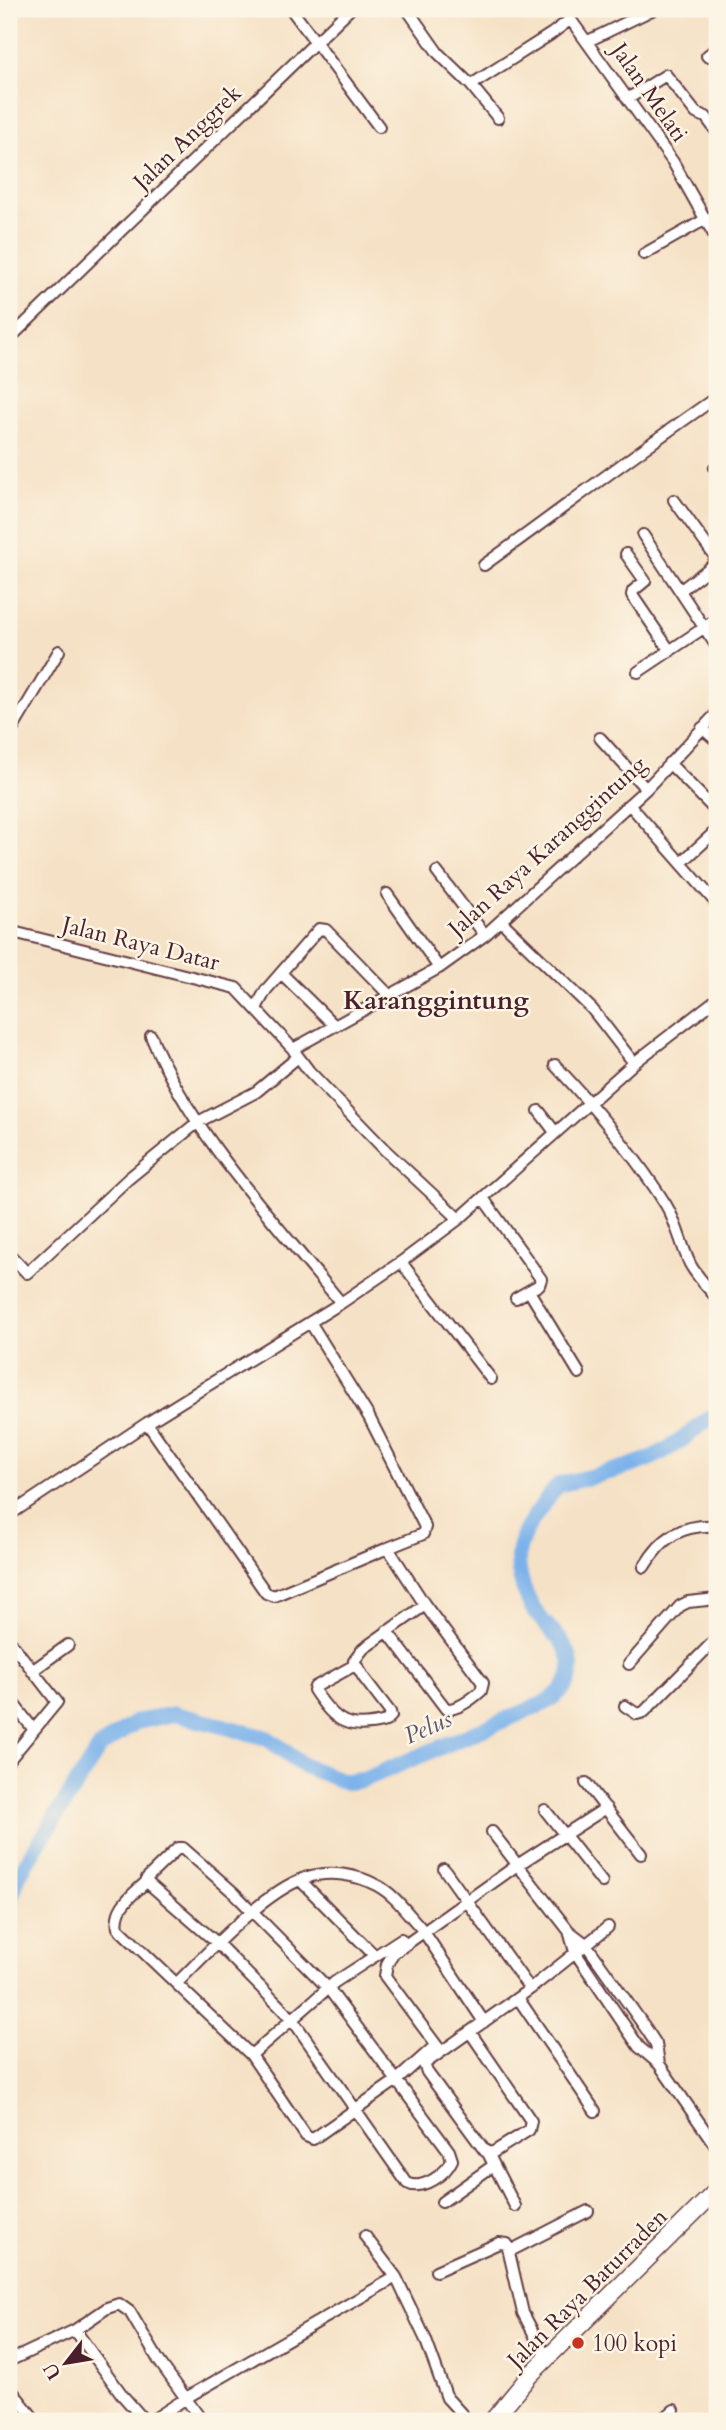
<svg xmlns="http://www.w3.org/2000/svg" width="726" height="2430" font-family="Cardo,serif">
<style>
.lines{fill:none;stroke-linecap:round;stroke-linejoin:round}
.river{stroke:#7cb2eb;stroke-width:16}
.street-casing{stroke:#643c42;stroke-width:14}
.primary-casing{stroke:#643c42;stroke-width:19}
.street{stroke:#fff;stroke-width:10}
.primary{stroke:#fff;stroke-width:16}
.poi-dot{fill:#c8321e;stroke:#fcf5e5;stroke-width:2.5}
.labels{text-anchor:middle;stroke-width:5;stroke-linejoin:round;paint-order:stroke}
.street-label{font-size:23px;fill:#4a1f2b;stroke:#fcf5e5}
.poi-label{font-size:23px;fill:#4a1f2b;stroke:#fcf5e5;text-anchor:start}
.water-label{font-size:24px;font-style:italic;fill:#5c526e;stroke:#fcf5e5}
.quarter-label{font-size:26px;font-weight:bold;fill:#4a1f2b;stroke:#fcf5e5}
</style>
<rect width="100%" height="100%" fill="#fcf5e5"/>
<filter id="ink" filterUnits="userSpaceOnUse"><feTurbulence type="fractalNoise" baseFrequency=".0143" numOctaves="2"/><feDisplacementMap in="SourceGraphic" scale="14" xChannelSelector="R" yChannelSelector="G"/><feConvolveMatrix kernelMatrix="1 2 1 2 8 2 1 2 1" color-interpolation-filters="sRGB"/></filter>
<filter id="wash" filterUnits="userSpaceOnUse"><feTurbulence type="fractalNoise" baseFrequency=".00686" numOctaves="4" result="noise"/><feDisplacementMap in="SourceGraphic" scale="28" xChannelSelector="R" yChannelSelector="G"/><feGaussianBlur stdDeviation="1.57" result="paint"/><feColorMatrix in="noise" values="0 0 0 0 0 0 0 0 0 0 0 0 0 0 0 0 0 1.4 0 .05"/><feComposite in="paint" operator="in"/></filter>
<g filter="url(#wash)">
<rect width="100%" height="100%" fill="#f5e1c5"/>
<g class="lines">
<!-- river -->
<path class="river" d="M9,1905L19,1874L100,1747L136,1722L174,1714L219,1725L267,1738L304,1766L346,1782L363,1780L545,1703C560,1693 571,1685 571,1666C570,1642 547,1629 534,1610C525,1596 518,1575 518,1559C517,1534 544,1504 558,1485C587,1477 616,1472 644,1461C671,1450 695,1430 717,1412"/>
</g>
</g>
<g filter="url(#ink)">
<g class="lines">
<!-- street casing -->
<g class="street-casing">
<path id="street" d="M291,9L379,127
M407,9L438,53L471,85L498,118
M563,9L673,162L717,240
M588,41L654,9
M707,56L717,48
M471,85L551,34L571,19
M629,98L666,75L696,113L706,117L717,132
M707,222L717,212
M644,254L706,219
M9,339L350,9
M717,466L715,468L717,471
M674,500L716,558L712,566L681,590
M643,535L717,647
M626,554L645,581L633,591L632,595L670,651
M484,565C562,509 638,451 717,397
M638,672L717,619
M702,728L717,741
M9,735L59,651
M600,738L646,789
M669,763L717,812
M629,804L717,904
M681,863L717,830
M437,872L485,935
M387,894L439,968
M501,921L592,1009L634,1063
M9,931L236,988L293,1049L439,968L485,935L646,789L717,713
M281,973L335,1026
M256,1008L266,990L319,929L326,930L390,996
M151,1036C193,1137 273,1219 341,1303
M294,1051L309,1071L385,1150L459,1219
M555,1065C595,1108 635,1155 666,1205C677,1223 681,1245 690,1264C697,1277 708,1288 717,1298
M539,1111L555,1132
M483,1198L541,1279L539,1285L516,1298
M9,1254L27,1273L128,1179L198,1122L256,1092L298,1057
M401,1262L491,1379
M529,1291L579,1373
M310,1322L369,1417L425,1527L423,1534L388,1548L425,1605L483,1683L481,1691C472,1699 458,1710 446,1709L387,1631
M147,1423L266,1593L274,1596L388,1548
M9,1515L147,1423L341,1303L401,1262L459,1219L634,1063L717,999
M717,1532V1549
M644,1567C662,1537 681,1524 717,1526
M9,1640L57,1702L9,1760
M629,1664L680,1606L688,1602L717,1599
M355,1665L315,1687L314,1690C335,1722 348,1731 386,1721L391,1716L390,1712L364,1678L354,1661L363,1649L425,1605
M32,1671L68,1645
M9,1698L34,1730
M625,1706L637,1714L644,1712L717,1638
M586,1783L641,1854
M545,1810L602,1882
M492,1832L569,1931L586,1944L647,2030L656,2044L659,2064
M178,1848H183L233,1892L328,1988L449,2151L452,2160C446,2174 422,2191 407,2183L292,2019L217,1943L148,1883L147,1878Z
M444,1869L530,1989
M300,1880L375,1956
M147,1881C133,1895 114,1906 118,1928L251,2055L306,2136L313,2139L397,2080L436,2045
M569,1931L575,1952L639,2047L659,2064L717,2148
M424,1932L484,2022
M177,1983C208,1952 265,1891 305,1878C328,1870 357,1874 378,1886C395,1895 407,1913 420,1927
M518,1998L595,2111
M470,2032L531,2121L529,2130L492,2153L485,2151L427,2072L424,2064L427,2062L530,1989L608,1927
M440,2050L385,1976L387,1964L394,1953L516,1866L606,1808
M251,2055L335,1982L401,1939
M494,2165L515,2206
M442,2202L494,2165L488,2153
M365,2236L396,2277
M510,2251L588,2211
M436,2271L499,2243L507,2244L523,2313L547,2359
M75,2330L123,2396L145,2421
M9,2361L75,2330L107,2308L119,2304L130,2312L159,2361L202,2421
M9,2387L36,2421
M151,2421L191,2395L396,2277L425,2338L447,2398L468,2421
M661,2421L674,2410"/>
</g>
<!-- primary casing -->
<g class="primary-casing">
<path id="primary" d="M492,2421L530,2375L717,2190"/>
</g>
<!-- street -->
<use href="#street" class="street"/>
<!-- primary -->
<use href="#primary" class="primary"/>
</g>
</g>
<!-- markers -->
<circle class="poi-dot" cx="578" cy="2343" r="7"/>
<g class="labels">
<!-- street labels -->
<g class="street-label">
<text transform="translate(650 92) rotate(55)" y="8">Jalan Melati</text>
<text transform="translate(187 137) rotate(-44)" y="8">Jalan Anggrek</text>
<text transform="translate(547 846) rotate(-42)" y="8">Jalan Raya Karanggintung</text>
<text transform="translate(141 943) rotate(14)" y="8">Jalan Raya Datar</text>
<text transform="translate(587 2288) rotate(-45)" y="8">Jalan Raya Baturraden</text>
</g>
<!-- poi labels -->
<g class="poi-label">
<text x="592" y="2351">100 kopi</text>
</g>
<!-- water labels -->
<g class="water-label">
<text transform="translate(428 1727) rotate(-24)" y="8">Pelus</text>
</g>
<!-- quarter labels -->
<g class="quarter-label">
<text x="436" y="1009">Karanggintung</text>
</g>
</g>
<!-- margin -->
<rect width="726" height="2430" fill="none" stroke="#fcf5e5" stroke-width="35"/>
<!-- north arrow -->
<g transform="translate(66 2363) rotate(239)" stroke="#fcf5e5" stroke-width="5" paint-order="stroke">
<path d="M0-5L12 26L0 18L-12 26Z" fill="#4a1f2b"/>
<text y="-10" font-size="19" font-weight="bold" text-anchor="middle" fill="#4a1f2b">U</text>
</g>
</svg>
